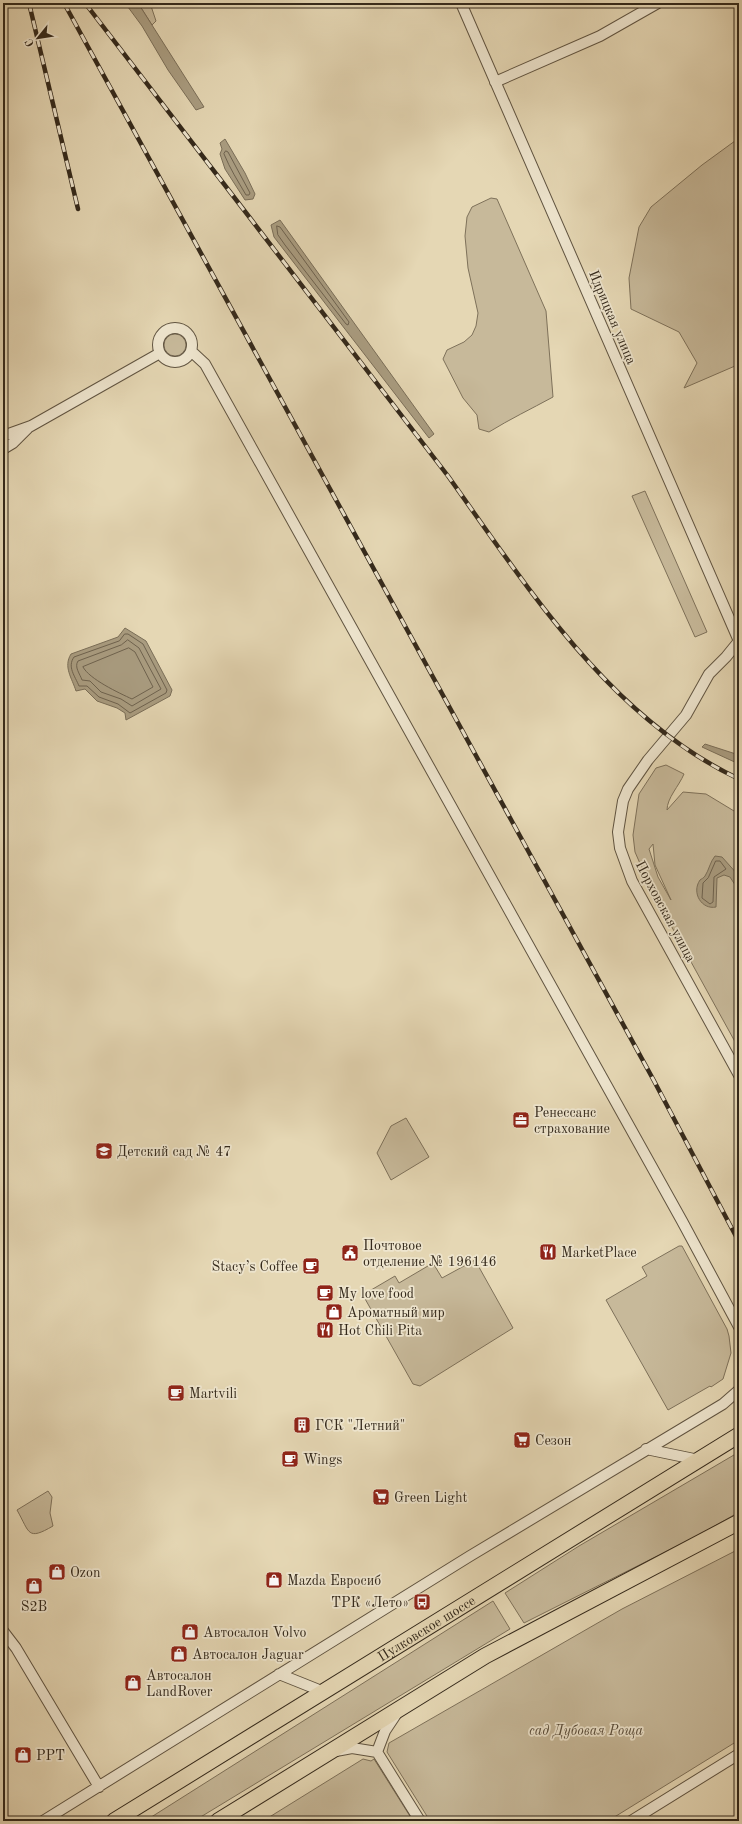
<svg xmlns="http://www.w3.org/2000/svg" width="742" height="1824" font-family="'Old Standard TT',serif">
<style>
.green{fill:#c7b99a;stroke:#7e715a;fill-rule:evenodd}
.water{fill:#a99c80;stroke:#7a6e58}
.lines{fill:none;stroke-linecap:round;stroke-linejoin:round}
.shore{stroke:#6e624e;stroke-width:1}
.minor-casing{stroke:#605441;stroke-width:12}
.primary-casing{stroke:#34291b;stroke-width:17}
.minor{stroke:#eee5ce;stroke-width:10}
.primary{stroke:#e5d7b4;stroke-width:15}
.rail-casing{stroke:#34291b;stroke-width:4.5}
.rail{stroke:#eee5ce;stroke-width:3;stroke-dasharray:9;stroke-linecap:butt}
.labels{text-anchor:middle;stroke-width:3.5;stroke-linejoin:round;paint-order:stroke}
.street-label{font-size:14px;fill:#34291b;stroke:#eee5ce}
.poi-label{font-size:14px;fill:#34291b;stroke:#eee5ce;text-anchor:start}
.park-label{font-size:14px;font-style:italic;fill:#594d3b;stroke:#eee5ce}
</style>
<rect width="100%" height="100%" fill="#e5d7b4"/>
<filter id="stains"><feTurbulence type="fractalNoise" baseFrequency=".005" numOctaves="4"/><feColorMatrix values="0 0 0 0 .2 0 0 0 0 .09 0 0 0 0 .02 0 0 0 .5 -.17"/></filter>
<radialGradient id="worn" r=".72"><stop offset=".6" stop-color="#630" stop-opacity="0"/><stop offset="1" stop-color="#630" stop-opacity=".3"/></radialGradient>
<!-- green -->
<path class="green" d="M138,3H150L156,21L152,25Z
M739,138V373L735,366L684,388L697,363L679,332L631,309L629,278L639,227L651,207L702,165Z
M491,198L497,199L546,311L553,397C531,409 510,419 489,432L479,429L477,415L463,398L443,359L447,350L464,342L472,335L476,326L478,313L468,268L465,236L467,217L472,207Z
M164 345a11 11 0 1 1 22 0a11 11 0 1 1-22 0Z
M645,491L707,632L695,637L632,496Z
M666,765L684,774C679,786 667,798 667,810L683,792L706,794L739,814V1049L652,891L635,852L633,835L639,794L656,768ZM653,844L655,865L671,900L658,877L649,849Z
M406,1118L429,1157L391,1180L377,1153L391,1126Z
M679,1246H682L727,1329L729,1336L731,1353L723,1379L711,1387L710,1386L668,1410L606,1300L647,1276L642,1267Z
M475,1260L513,1328L420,1386L413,1384L364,1297L366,1293L395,1276L399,1283L433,1263L442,1278Z
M739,1452V1512L701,1534L524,1623L505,1593L579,1546Z
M48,1491L52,1497L50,1513L53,1526C27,1541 30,1533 17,1510Z
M739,1549V1740L608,1821H430L387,1752L389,1743L622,1609Z
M493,1601L510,1629L194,1821H145Z
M363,1759L371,1761L374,1759L413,1821H263Z"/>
<!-- water -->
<path class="water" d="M125,3H138L204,107L196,110L168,70L142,26Z
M225,139L245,173L255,194L253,199L245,200L225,169L220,154L222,149L220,143Z
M280,220L434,434L429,438L274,237L271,225Z
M125,628L146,641L172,690L170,696L126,720L125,713L117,708L97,701L85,689L76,691C72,678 63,667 71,654L118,637Z
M705,744L739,755V764L702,747Z
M715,856L722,857L739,876V891L730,877L724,875L717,878L716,907C702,910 691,893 700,880C701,879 704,878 705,876C709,870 710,862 715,856Z"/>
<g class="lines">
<!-- shore -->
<path class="shore" d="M226,151L228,152L250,193L249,195H246C238,181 230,169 224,154Z
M277,226L280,227L349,322L348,325L346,324L285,245L278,235Z
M125,634H128L143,644L167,690L166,693L130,713L118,704L99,697L87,686H79C75,676 67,667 74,657L119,641Z
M128,640L139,648L161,689L132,706L121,699L101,692L90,681L82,680C80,674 74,667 78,661L121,645Z
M129,648L135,652L153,687L132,699C119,693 89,679 83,667Z
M716,861H720L726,869L714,877L713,902L710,904L702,898L703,883L708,878Z"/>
<!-- minor casing -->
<g class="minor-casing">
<path id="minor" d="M461,3L739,641L726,657L709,674L686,715L648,760L628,789L623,801L618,832L620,848L632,881L739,1075
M495,82L600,36L658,3
M158 345a17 17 0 1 1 34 0a17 17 0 1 1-34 0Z
M191,351L205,364L682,1221L739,1327
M3,436L31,426L160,353
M3,449L13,443L28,428
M646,1449L699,1460
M3,1631L16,1648L99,1787
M279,1674L324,1692
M336,1751L352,1748L377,1752L420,1821
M377,1752L385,1731L397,1713
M43,1821L470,1556L723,1404L739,1390
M631,1821L739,1754"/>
</g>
<!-- primary casing -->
<g class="primary-casing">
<g id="primary">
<path id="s1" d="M114,1821L739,1435"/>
<path d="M218,1821L485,1656L739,1522"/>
</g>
</g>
<!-- minor -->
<use href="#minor" class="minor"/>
<!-- primary -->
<use href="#primary" class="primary"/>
<!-- rail casing -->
<g class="rail-casing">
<path id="rail" d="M29,3L78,209
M64,3L653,1079L739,1242
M85,3L448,476C528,588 610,718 739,779"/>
</g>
<!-- rail -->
<use href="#rail" class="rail"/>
</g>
<!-- icons -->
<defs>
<g id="office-square" transform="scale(0.9)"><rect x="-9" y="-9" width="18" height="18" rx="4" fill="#8f2418" stroke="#eee5ce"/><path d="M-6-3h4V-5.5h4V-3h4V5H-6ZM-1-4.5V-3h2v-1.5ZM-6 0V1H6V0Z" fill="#fff"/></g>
<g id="school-square" transform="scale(0.9)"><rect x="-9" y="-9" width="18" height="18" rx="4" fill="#8f2418" stroke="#eee5ce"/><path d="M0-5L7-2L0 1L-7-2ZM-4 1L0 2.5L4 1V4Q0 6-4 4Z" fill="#fff"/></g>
<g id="restaurant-square" transform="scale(0.9)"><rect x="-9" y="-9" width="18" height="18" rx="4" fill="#8f2418" stroke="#eee5ce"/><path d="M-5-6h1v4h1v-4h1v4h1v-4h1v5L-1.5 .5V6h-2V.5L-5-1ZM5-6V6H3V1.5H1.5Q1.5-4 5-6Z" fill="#fff"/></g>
<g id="civic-square" transform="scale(0.9)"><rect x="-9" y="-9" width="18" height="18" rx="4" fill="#8f2418" stroke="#eee5ce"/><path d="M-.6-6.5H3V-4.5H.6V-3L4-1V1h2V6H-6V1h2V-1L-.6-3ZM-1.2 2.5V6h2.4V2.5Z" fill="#fff"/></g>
<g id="cafe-square" transform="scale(0.9)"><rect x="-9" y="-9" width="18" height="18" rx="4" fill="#8f2418" stroke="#eee5ce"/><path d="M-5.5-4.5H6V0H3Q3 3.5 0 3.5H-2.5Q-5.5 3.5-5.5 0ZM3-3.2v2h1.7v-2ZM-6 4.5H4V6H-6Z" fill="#fff"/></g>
<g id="shop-square" transform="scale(0.9)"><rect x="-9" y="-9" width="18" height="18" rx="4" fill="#8f2418" stroke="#eee5ce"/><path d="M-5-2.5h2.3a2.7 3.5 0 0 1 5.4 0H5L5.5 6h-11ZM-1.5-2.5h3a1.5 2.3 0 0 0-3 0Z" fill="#fff"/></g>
<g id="building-square" transform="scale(0.9)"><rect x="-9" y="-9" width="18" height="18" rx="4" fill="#8f2418" stroke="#eee5ce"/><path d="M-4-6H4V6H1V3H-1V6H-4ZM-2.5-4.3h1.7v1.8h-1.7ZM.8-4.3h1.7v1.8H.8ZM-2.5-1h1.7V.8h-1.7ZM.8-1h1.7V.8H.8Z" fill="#fff"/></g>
<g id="supermarket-square" transform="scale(0.9)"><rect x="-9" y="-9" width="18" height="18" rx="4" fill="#8f2418" stroke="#eee5ce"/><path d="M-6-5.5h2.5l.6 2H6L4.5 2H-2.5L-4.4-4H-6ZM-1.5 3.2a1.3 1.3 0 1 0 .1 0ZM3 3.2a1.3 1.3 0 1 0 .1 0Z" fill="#fff"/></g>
<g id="bus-square" transform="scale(0.9)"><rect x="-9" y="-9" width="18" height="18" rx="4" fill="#8f2418" stroke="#eee5ce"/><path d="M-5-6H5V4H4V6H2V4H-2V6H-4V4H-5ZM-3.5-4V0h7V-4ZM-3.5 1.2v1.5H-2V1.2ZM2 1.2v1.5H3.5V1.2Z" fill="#fff"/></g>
</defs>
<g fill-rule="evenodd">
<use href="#office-square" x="521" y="1120"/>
<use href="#school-square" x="104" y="1151"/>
<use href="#restaurant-square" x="548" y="1252"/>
<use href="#civic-square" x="350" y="1253"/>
<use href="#cafe-square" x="311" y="1266"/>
<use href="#cafe-square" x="325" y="1293"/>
<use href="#shop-square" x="334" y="1312"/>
<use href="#restaurant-square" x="325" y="1330"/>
<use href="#cafe-square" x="176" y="1393"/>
<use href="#building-square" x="302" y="1425"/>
<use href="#supermarket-square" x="522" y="1440"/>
<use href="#cafe-square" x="290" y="1459"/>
<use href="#supermarket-square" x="381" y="1497"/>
<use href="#shop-square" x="57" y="1572"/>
<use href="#shop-square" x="274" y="1580"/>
<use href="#shop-square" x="34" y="1586"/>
<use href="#bus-square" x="422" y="1602"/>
<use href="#shop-square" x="190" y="1632"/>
<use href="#shop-square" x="179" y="1654"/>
<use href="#shop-square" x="133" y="1683"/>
<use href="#shop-square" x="23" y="1755"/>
</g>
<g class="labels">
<!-- street labels -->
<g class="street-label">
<text transform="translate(613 317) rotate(67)" y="5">Идрицкая улица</text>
<text transform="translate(666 911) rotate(62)" y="5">Порховская улица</text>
<text dy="5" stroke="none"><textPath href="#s1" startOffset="367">Пулковское шоссе</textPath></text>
</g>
<!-- poi labels -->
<g class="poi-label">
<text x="534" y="1117">Ренессанс<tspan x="534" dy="16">страхование</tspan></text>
<text x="117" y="1156">Детский сад № 47</text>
<text x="363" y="1250">Почтовое<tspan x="363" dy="16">отделение № 196146</tspan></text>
<text x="561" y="1257">MarketPlace</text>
<text x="298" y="1271" text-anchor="end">Stacy’s Coffee</text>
<text x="338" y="1298">My love food</text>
<text x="347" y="1317">Ароматный мир</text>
<text x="338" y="1335">Hot Chili Pita</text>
<text x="189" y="1398">Martvili</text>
<text x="315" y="1430">ГСК "Летний"</text>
<text x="535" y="1445">Сезон</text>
<text x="303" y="1464">Wings</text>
<text x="394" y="1502">Green Light</text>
<text x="70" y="1577">Ozon</text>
<text x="287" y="1585">Mazda Евросиб</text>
<text x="409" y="1607" text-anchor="end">ТРК «Лето»</text>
<text x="34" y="1611" text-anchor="middle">S2B</text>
<text x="203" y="1637">Автосалон Volvo</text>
<text x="192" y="1659">Автосалон Jaguar</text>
<text x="146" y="1680">Автосалон<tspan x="146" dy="16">LandRover</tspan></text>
<text x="36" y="1760">РРТ</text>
</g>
<!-- park labels -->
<g class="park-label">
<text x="586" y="1735">сад Дубовая Роща</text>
</g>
</g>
<!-- margin -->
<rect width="742" height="1824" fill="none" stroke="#e5d7b4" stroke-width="16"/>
<rect x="4" y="4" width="734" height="1816" fill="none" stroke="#34291b" stroke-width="2"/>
<rect x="8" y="8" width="726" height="1808" fill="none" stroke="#34291b"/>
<!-- north arrow -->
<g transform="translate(38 38) rotate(240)" stroke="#eee5ce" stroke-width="3" paint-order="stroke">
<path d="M0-3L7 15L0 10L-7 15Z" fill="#34291b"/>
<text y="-6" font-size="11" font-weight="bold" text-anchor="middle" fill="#34291b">С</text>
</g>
<rect width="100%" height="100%" filter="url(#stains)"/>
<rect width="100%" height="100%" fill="url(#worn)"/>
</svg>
